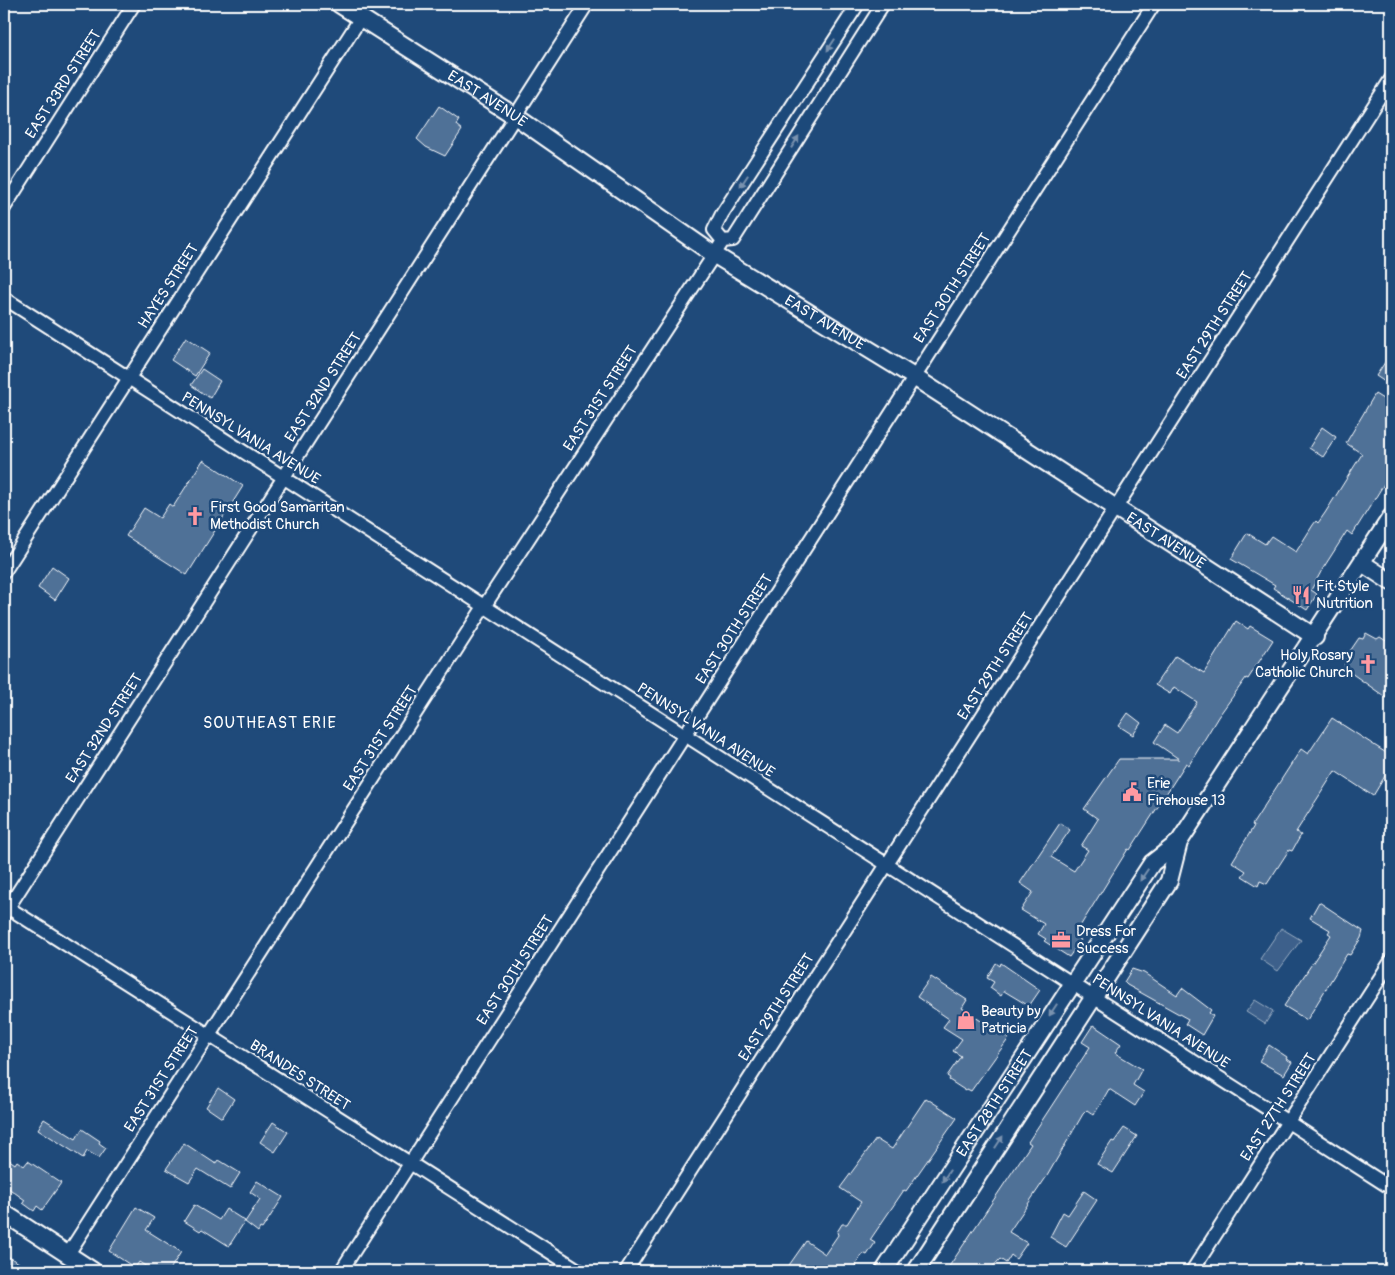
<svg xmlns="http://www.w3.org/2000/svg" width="1395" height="1275" font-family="Pangolin,sans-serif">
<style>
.green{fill:#3c618b;stroke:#9eb0c5}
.building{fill:#507197;stroke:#fff}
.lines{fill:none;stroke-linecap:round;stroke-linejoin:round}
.minor-casing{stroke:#fff;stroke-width:16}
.tertiary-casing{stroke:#fff;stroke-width:20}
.minor{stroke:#1f4a7a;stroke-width:12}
.tertiary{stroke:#1f4a7a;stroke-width:16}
.oneway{fill:#7992af}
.labels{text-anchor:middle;stroke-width:5;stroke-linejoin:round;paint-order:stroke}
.street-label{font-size:15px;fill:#fff;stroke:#1f4a7a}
.poi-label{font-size:15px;fill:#fff;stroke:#1f4a7a;text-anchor:start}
.neighbourhood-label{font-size:16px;letter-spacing:1px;fill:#fff;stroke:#1f4a7a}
</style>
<rect width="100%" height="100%" fill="#1f4a7a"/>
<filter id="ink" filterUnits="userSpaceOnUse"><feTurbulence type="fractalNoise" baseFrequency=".02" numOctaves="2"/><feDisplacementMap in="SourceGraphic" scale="10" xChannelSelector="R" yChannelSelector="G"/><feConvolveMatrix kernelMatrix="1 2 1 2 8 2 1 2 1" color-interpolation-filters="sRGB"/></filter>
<g filter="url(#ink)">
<!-- green -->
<path class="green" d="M1281,928L1301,940L1278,971L1260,959Z
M1255,1000L1273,1011L1265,1024L1246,1012Z"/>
<!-- building -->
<path class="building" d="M439,106L459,120L456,125L462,130L445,156L426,147L417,139Z
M186,337L210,353L195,376L171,360Z
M1391,353V386L1376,376Z
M202,369L220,381L210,398L191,385Z
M1375,394L1391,404V473L1352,535L1347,531L1322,570L1311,590L1317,594L1307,610L1273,588L1275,585L1231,559L1247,533L1265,544L1271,536L1296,552L1313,525L1316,521L1318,523L1325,513L1362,454L1346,443Z
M1322,427L1336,437L1323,457L1309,448Z
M203,460L243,486L187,575L126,536L144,508L160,518L169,504L173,507Z
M52,566L69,578L55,600L38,588Z
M1236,621L1248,629L1250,626L1273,640L1248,679L1246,678L1218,717L1189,765L1186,763L1130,850L1128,849L1074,936L1081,940L1069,957L1044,941L1046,939L1038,934L1044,924L1021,910L1033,892L1020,883L1060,823L1070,830L1051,857L1074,871L1088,850L1081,846L1098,819L1084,809L1119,759H1179L1154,742L1165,725L1177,733L1197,702L1174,687L1170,694L1155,685L1175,656L1204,673Z
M1366,633L1377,639L1380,637L1391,644V701L1344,668L1346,657L1359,638L1363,639Z
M1128,713L1141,723L1133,735L1119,726Z
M1332,718L1391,756V766L1373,796L1335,771L1296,832L1301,835L1292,851L1289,850L1267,884L1260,881L1258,886L1242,876L1246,871L1232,862L1254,826L1252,825L1301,749L1308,754Z
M1319,902L1363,931L1361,938L1350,955L1347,954L1307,1020L1284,1006L1331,935L1328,933L1330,930L1310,918Z
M996,963L1000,966L1001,963L1040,990L1029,1006L1004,991L1001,996L990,988L994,982L987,978Z
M1132,969L1144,973L1177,995L1182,988L1211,1010L1209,1013L1213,1016L1202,1035L1185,1024L1188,1019L1127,985L1124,982Z
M931,977L967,1000L962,1008L987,1025L989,1022L1009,1038L971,1091L967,1089L966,1091L949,1080L950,1078L947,1076L961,1056L953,1051L962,1039L943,1027L949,1019L917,997Z
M1093,1025L1121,1044L1115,1053L1142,1069L1133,1085L1144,1092L1135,1106L1109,1089L1094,1115L1087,1110L1083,1114L1047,1176L1009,1232L1027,1243L1016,1259L1011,1255L1006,1263L1000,1259L989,1271H946L1031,1144L1028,1142L1090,1047L1082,1042Z
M1269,1045L1287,1057L1286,1059L1292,1062L1284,1075L1259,1061Z
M218,1088L234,1099L222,1118L206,1107Z
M926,1098L957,1118L906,1191L904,1190L870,1240L875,1243L867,1255L863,1253L852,1271H785L806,1241L825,1254L838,1235L837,1232L842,1224H847L861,1202L840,1188L876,1139L892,1149Z
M44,1119L76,1139L82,1129L100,1141L99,1143L106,1148L99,1158L87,1151L83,1158L38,1129Z
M273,1122L288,1132L275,1152L260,1142Z
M1124,1128L1137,1136L1113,1173L1097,1164L1112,1141L1114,1142Z
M184,1143L216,1164L219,1160L240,1173L230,1189L198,1169L189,1182L166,1169Z
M4,1156L15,1164L17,1161L24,1166L28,1161L61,1183L42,1210L37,1206L34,1211L23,1203L25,1200L4,1185Z
M257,1181L283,1197L262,1229L260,1228L258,1232L245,1222L260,1199L250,1192Z
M1084,1191L1097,1200L1066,1247L1050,1237L1063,1212L1068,1215Z
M194,1205L219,1220L226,1209L245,1221L229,1246L202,1229L200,1231L184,1221Z
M136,1207L154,1218L146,1230L181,1252L169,1271H153L139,1262L135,1268L109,1251Z
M4,1254L19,1263L14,1271H4Z"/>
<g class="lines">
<!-- minor casing -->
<g class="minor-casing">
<path id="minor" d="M858,4L722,214L714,230L723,241L733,240L883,4
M4,208L134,4
M4,298L1391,1188
M4,572L360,19
M4,905L580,1271
M4,914L587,4
M68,1254L485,605L723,241
M341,1271L1154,4
M626,1271L1391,79
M1192,1271L1391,961"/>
</g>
<!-- tertiary casing -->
<g class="tertiary-casing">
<g id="tertiary">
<path id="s1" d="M339,4L515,116L713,254L914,377L1315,637"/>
<path d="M1362,563L1391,582"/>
<path d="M4,1213L93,1271"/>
<path id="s2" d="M884,1271L1152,863L1179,842"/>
<path d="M916,1271L1169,881L1179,842L1391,517"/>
</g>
</g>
<!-- minor -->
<use href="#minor" class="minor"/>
<!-- tertiary -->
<use href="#tertiary" class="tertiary"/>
</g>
<!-- one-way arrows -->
<defs><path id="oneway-solid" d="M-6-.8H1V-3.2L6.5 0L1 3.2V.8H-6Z" transform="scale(1.25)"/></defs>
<g class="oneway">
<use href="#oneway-solid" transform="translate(831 45) rotate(123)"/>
<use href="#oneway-solid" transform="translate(795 142) rotate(-58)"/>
<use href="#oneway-solid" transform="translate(744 181) rotate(123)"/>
<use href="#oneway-solid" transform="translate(1144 875) rotate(124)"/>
<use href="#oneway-solid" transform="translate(1053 1010) rotate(123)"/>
<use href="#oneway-solid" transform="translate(999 1142) rotate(-57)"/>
<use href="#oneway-solid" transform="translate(946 1176) rotate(123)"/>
</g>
</g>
<!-- icons -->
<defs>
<g id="church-bare" transform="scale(1.5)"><path d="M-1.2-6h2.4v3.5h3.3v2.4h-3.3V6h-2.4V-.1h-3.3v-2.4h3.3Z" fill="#ff9aa2" stroke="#1f4a7a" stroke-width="2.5" paint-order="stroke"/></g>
<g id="restaurant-bare" transform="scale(1.5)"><path d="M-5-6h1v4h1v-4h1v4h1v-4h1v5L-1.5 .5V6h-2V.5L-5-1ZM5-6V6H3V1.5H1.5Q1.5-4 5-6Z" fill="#ff9aa2" stroke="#1f4a7a" stroke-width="2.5" paint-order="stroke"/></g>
<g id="civic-bare" transform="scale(1.5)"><path d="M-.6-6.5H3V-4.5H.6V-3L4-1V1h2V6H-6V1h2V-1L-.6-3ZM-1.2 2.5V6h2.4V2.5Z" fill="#ff9aa2" stroke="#1f4a7a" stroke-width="2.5" paint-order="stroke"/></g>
<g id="office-bare" transform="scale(1.5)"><path d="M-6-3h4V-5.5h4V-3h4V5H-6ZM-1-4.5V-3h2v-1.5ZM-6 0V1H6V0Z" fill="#ff9aa2" stroke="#1f4a7a" stroke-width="2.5" paint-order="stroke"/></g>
<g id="shop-bare" transform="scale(1.5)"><path d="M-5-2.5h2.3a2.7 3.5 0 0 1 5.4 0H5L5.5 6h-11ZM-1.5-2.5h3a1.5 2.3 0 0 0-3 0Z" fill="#ff9aa2" stroke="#1f4a7a" stroke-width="2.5" paint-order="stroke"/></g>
</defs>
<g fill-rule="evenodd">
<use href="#church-bare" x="195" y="516"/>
<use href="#restaurant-bare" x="1301" y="595"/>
<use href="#church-bare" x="1368" y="664"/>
<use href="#civic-bare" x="1132" y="792"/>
<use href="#office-bare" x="1061" y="940"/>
<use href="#shop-bare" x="966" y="1020"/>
</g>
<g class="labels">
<!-- street labels -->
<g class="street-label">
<text transform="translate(63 84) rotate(-57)" y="5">EAST 33RD STREET</text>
<text dy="5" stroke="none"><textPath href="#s1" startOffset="176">EAST AVENUE</textPath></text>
<text transform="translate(168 286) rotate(-57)" y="5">HAYES STREET</text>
<text transform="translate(952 288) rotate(-57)" y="5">EAST 30TH STREET</text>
<text dy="5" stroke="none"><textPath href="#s1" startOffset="581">EAST AVENUE</textPath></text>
<text transform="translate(1214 325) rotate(-57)" y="5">EAST 29TH STREET</text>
<text transform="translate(323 387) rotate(-57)" y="5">EAST 32ND STREET</text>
<text transform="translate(600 398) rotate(-57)" y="5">EAST 31ST STREET</text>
<text transform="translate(251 438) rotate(32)" y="5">PENNSYLVANIA AVENUE</text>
<text dy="5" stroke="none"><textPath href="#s1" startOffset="986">EAST AVENUE</textPath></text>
<text transform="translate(734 629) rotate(-57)" y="5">EAST 30TH STREET</text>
<text transform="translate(995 666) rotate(-57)" y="5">EAST 29TH STREET</text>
<text transform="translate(104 728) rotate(-57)" y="5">EAST 32ND STREET</text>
<text transform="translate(706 730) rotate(33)" y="5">PENNSYLVANIA AVENUE</text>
<text transform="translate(380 738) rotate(-57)" y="5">EAST 31ST STREET</text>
<text transform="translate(515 970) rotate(-57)" y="5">EAST 30TH STREET</text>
<text transform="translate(776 1007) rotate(-57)" y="5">EAST 29TH STREET</text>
<text transform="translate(1161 1021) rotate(33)" y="5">PENNSYLVANIA AVENUE</text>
<text transform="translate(300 1075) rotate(33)" y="5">BRANDES STREET</text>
<text transform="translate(161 1079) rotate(-57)" y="5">EAST 31ST STREET</text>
<text dy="5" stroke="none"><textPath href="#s2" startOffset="201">EAST 28TH STREET</textPath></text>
<text transform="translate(1278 1107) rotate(-57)" y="5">EAST 27TH STREET</text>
</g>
<!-- poi labels -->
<g class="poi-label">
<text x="210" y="512">First Good Samaritan<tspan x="210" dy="17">Methodist Church</tspan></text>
<text x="1316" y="591">Fit Style<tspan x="1316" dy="17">Nutrition</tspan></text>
<text x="1353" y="660" text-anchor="end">Holy Rosary<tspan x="1353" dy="17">Catholic Church</tspan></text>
<text x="1147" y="788">Erie<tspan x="1147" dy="17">Firehouse 13</tspan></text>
<text x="1076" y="936">Dress For<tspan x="1076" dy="17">Success</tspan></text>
<text x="981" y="1016">Beauty by<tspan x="981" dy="17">Patricia</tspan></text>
</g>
<!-- neighbourhood labels -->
<g class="neighbourhood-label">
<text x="270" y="728">SOUTHEAST ERIE</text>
</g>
</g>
<!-- margin -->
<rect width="1395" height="1275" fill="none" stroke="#1f4a7a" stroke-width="20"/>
<rect x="10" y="10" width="1375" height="1255" fill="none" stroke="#fff" stroke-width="2" filter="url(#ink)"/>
</svg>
